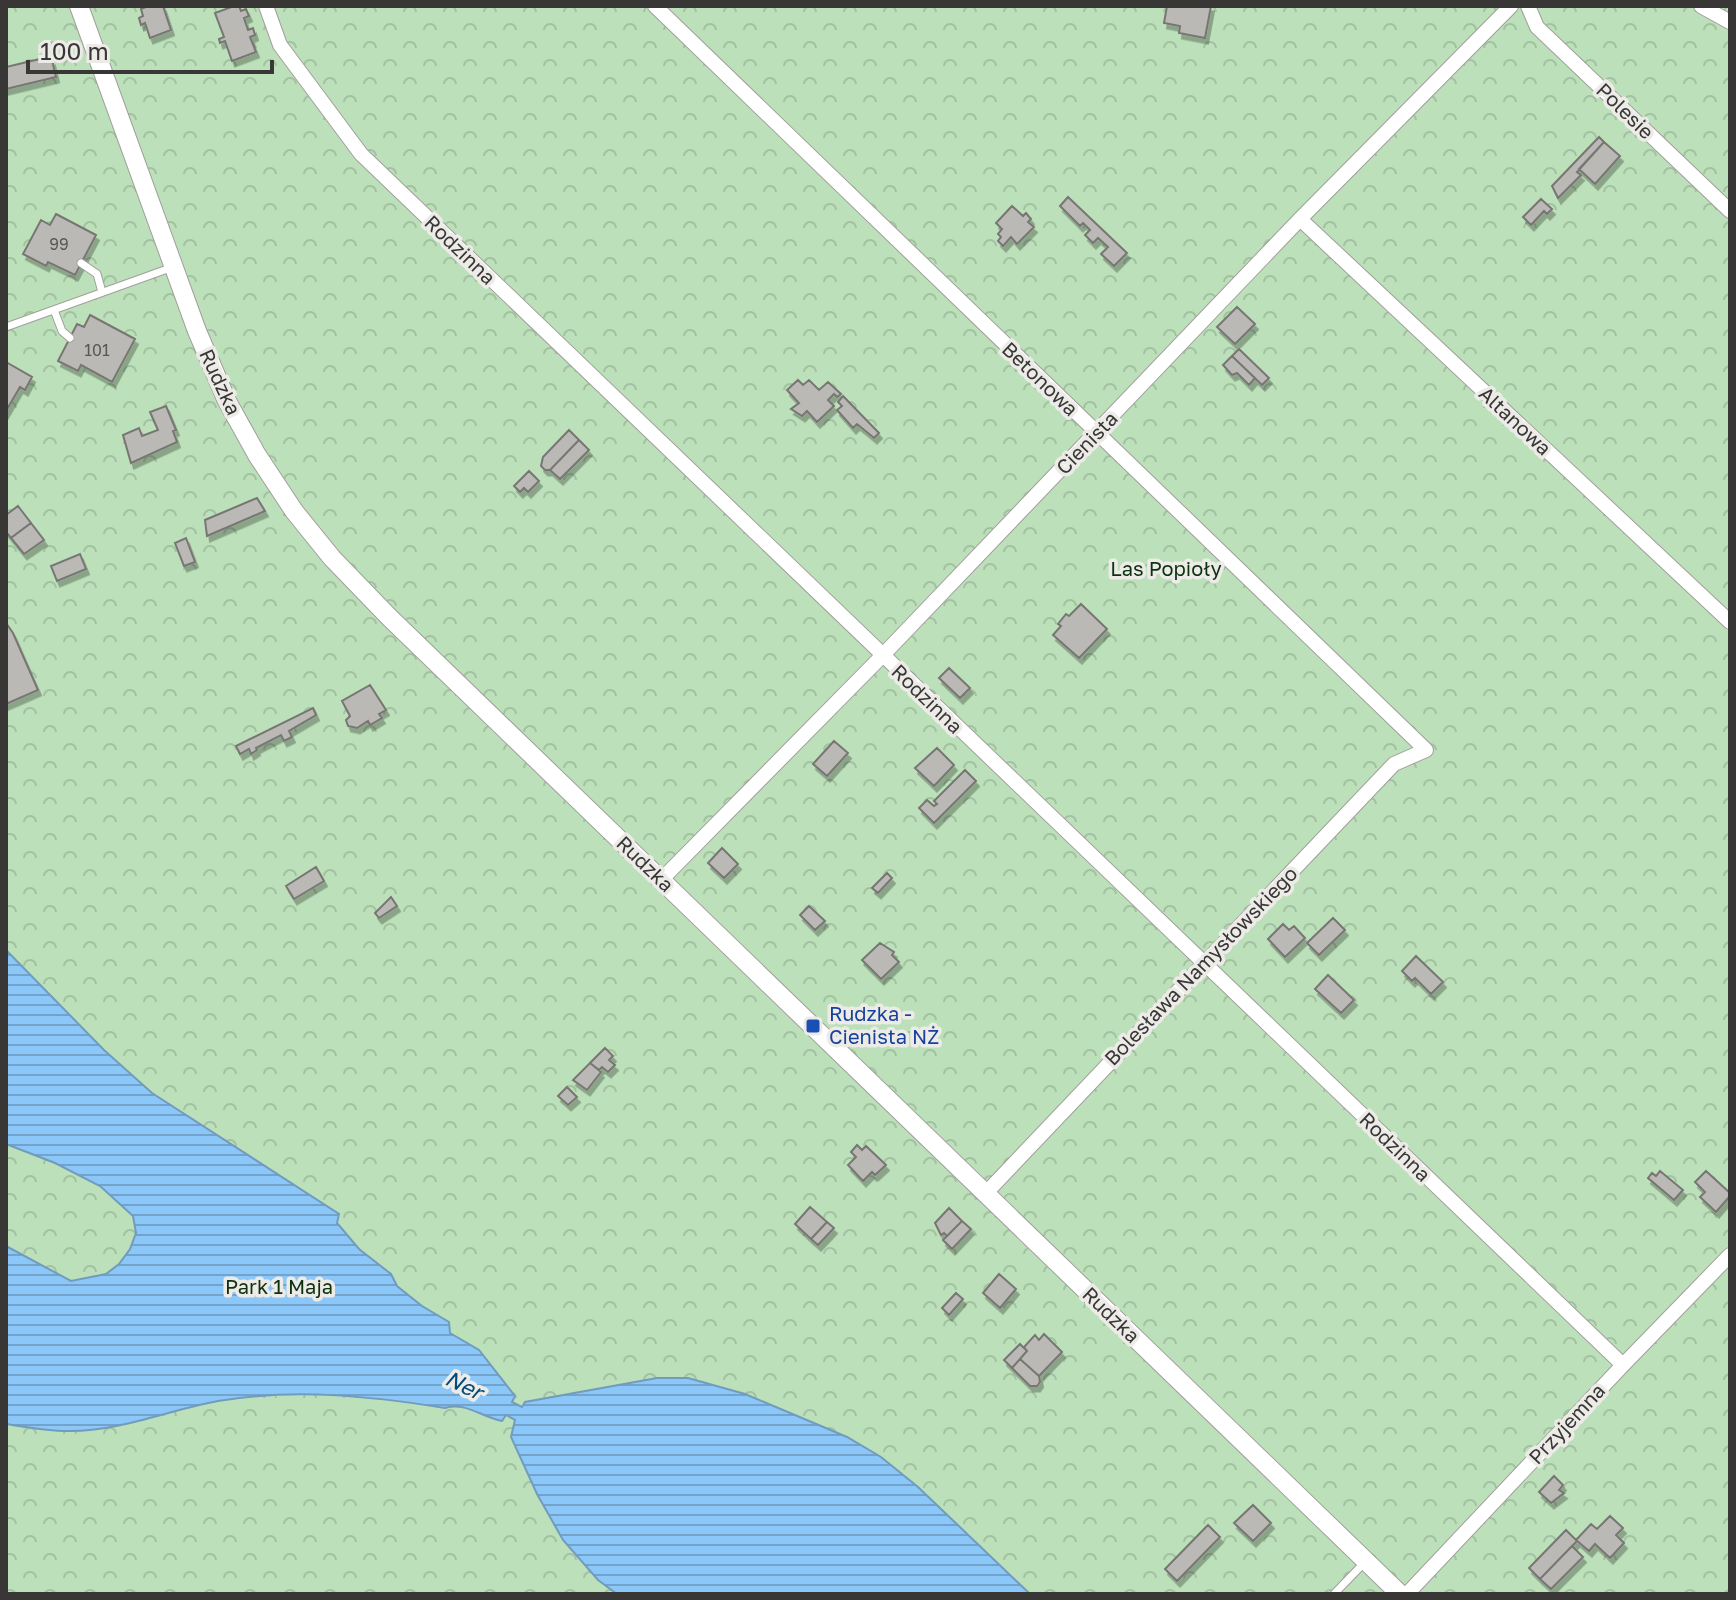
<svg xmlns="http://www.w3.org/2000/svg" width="1736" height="1600" font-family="'Golos Text',sans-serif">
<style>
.forest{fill:url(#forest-crowns)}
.water{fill:url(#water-rules);stroke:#729cbe;stroke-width:2}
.building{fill:#bbb9b6;stroke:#787673;stroke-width:2;filter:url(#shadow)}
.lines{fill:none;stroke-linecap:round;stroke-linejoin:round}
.service-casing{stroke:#a19f9c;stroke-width:9}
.minor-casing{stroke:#a19f9c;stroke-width:16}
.tertiary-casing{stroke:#a19f9c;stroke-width:20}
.service{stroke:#fff;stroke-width:7}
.minor{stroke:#fff;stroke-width:14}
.tertiary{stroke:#fff;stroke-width:18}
.transit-dot{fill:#1a4fb4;stroke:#edebe7;stroke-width:3}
.labels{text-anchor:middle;stroke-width:7;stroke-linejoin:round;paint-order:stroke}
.number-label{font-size:16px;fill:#595855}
.street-label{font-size:20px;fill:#383735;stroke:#edebe7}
.park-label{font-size:20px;fill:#0e320f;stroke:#edebe7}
.transit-label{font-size:20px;fill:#164399;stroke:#edebe7;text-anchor:start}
.water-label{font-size:22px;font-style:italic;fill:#014b78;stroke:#edebe7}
</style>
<defs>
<pattern id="forest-crowns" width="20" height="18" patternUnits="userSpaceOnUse" patternTransform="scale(2)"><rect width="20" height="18" fill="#bce0ba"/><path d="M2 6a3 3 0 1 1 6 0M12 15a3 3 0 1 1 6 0" fill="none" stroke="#a2c1a0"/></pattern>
<pattern id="water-rules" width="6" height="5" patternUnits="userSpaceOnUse" patternTransform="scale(2)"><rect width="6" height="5" fill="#8bc7f8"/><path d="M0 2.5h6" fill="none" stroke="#73a2ca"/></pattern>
<filter id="shadow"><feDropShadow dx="3" dy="5.5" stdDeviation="0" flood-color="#0004"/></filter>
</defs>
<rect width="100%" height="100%" fill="#edebe7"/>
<!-- forest -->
<path class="forest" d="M6,6H1730V1594H6Z"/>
<!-- water -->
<path class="water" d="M6,950L104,1050L152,1093L339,1214L337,1223L359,1249L391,1274L397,1286L422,1306L449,1322L450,1333L479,1350L515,1396L512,1402L522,1407L525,1402L657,1378H688L745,1394L847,1437L881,1457L918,1487L1030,1594H617L598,1580L563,1540L537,1494L511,1437L515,1420L506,1415L502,1421C481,1417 467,1402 445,1408C369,1396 295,1388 218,1401C169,1410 118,1432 67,1431C47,1431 26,1427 6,1424V1246L71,1281L106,1274L119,1264L130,1249L136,1233L133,1216L100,1186L55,1163L6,1144Z"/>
<!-- building -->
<path class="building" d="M148,6H163L171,30L150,38L145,23L141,25L139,18L143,16L141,9Z
M234,6H239L241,11L246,9L249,16L244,18L248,30L253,28L255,35L250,37L256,52L232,61L225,41L220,43L219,39L224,37L215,13Z
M1167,6H1211L1205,38L1179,33L1180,26L1164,23Z
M44,58L45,62L52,60L56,77L6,89V67Z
M1599,137L1604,142L1577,172L1581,175L1558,198L1552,186Z
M1604,142L1620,156L1595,184L1579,169Z
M1068,197L1127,253L1114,266L1101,254L1108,247L1098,238L1093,243L1085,235L1090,230L1083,223L1080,226L1060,206Z
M1541,199L1552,209L1547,214L1544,211L1531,225L1523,217Z
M1012,206L1023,216L1026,213L1031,219L1028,222L1034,227L1017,244L1011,237L1003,246L998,241L1001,237L998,234L1002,229L996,223Z
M56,214L96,235L75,275L48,262L46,266L23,254L41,220L50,225Z
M1237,307L1255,324L1235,344L1217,327Z
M90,315L135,339L112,382L81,365L78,371L58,361L77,324L84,327Z
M1239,349L1269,378L1262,385L1232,356Z
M1232,356L1255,378L1249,385L1237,373L1232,375L1223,365Z
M6,362L32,377L25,390L20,387L6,411Z
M798,380L803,385L809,380L819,390L828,382L841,394L837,397L834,394L828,400L834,406L817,422L807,411L802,416L791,409L799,403L787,390Z
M843,396L879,433L874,438L857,424L853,428L837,410L842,406L838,402Z
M166,406L176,430L173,431L177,442L131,463L123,435L139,428L142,436L158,430L150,412Z
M569,430L579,440L550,470H545L541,466L543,457Z
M579,440L589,450L560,479L550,470Z
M529,471L539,481L528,492L524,488L520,492L514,486Z
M257,498L265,511L207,536L205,520Z
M18,506L31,523L11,538L6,532V515Z
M31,523L44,540L24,554L11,538Z
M186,538L195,562L184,566L175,543Z
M80,554L86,569L57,581L51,566Z
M1081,604L1107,629L1079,658L1053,635L1061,626L1058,624L1066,614L1069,616Z
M6,623L13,633L38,690L6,704Z
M949,668L970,688L960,698L939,678Z
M370,685L386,710L379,714L382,718L370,725L368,721L357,728L348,726L346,720L350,716L342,701Z
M313,708L316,715L289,731L292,737L284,741L281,735L256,748L257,750L251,754L249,749L240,754L236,746Z
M834,741L848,753L827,776L813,764Z
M937,748L954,765L934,786L915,768Z
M965,770L976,781L934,823L919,808L927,800L934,806L937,804L934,801Z
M722,848L738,864L724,878L708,863Z
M316,867L324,881L294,899L286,886Z
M887,873L892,878L878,893L872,888Z
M391,897L397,906L379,918L375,913Z
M809,906L825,921L815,930L800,915Z
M1333,918L1345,930L1319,955L1307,943Z
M1283,924L1289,930L1294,926L1305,938L1285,957L1268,939Z
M880,943L894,952L892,955L899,962L881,979L862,960Z
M1416,956L1443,982L1431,994L1415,978L1412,981L1402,971Z
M1328,975L1354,1000L1341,1013L1315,989Z
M605,1048L613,1056L609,1060L615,1065L608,1072L602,1067L599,1070L590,1063Z
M590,1063L601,1072L587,1090L573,1080Z
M567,1087L577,1097L568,1105L558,1096Z
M857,1145L862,1150L866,1146L886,1165L875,1175L872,1172L863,1181L848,1165L856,1157L851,1152Z
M1660,1171L1683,1190L1674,1200L1648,1178L1652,1173L1656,1176Z
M1706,1171L1730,1193V1196L1716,1212L1700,1197L1705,1192L1695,1182Z
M810,1207L827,1222L811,1239L795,1224Z
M949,1208L962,1221L947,1236L944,1233L941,1235L935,1223Z
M962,1221L971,1229L952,1249L943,1240Z
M827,1222L834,1228L818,1245L811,1239Z
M999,1274L1016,1289L1000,1308L983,1293Z
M956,1293L963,1299L949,1315L942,1308Z
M1044,1334L1062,1352L1039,1376L1020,1359L1027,1351L1024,1347L1035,1335L1039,1340Z
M1020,1344L1027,1351L1012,1368L1004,1360Z
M1020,1359L1039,1376L1040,1382L1037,1386H1030L1012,1368Z
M1554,1476L1563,1485L1559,1490L1564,1493L1551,1503L1539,1492Z
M1253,1505L1271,1523L1253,1541L1234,1523Z
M1610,1516L1623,1528L1616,1535L1624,1543L1610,1558L1595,1544L1589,1551L1576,1540L1591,1524L1597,1529Z
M1208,1525L1220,1537L1177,1581L1165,1569Z
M1566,1530L1577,1541L1540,1579L1529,1568Z
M1572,1546L1583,1557L1551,1589L1540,1579Z"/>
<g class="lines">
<!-- service casing -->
<g class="service-casing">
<path id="service" d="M81,263L97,274L102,292
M54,310L62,331L70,338
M6,327L173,267
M1334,1594L1364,1563"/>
</g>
<!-- minor casing -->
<g class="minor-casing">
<path id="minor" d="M266,6L280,45L361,154L1623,1365
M655,6L1426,750L1394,764L985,1194
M1528,6L1537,27L1730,211
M1701,6L1730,22
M1300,219L1730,622
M661,880L882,656L1300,219L1511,6
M1407,1594L1623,1365L1730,1255"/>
</g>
<!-- tertiary casing -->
<g class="tertiary-casing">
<path id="tertiary" d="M79,6L197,331L227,401L257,455L294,511L332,558L389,617L1400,1594"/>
</g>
<!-- service -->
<use href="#service" class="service"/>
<!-- minor -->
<use href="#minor" class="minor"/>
<!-- tertiary -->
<use href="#tertiary" class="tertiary"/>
</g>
<!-- markers -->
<rect class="transit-dot" x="805" y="1018" width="16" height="16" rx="4"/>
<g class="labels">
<!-- number labels -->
<g class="number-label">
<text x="59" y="250">99</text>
<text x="97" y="356">101</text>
</g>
<!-- street labels -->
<g class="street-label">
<text transform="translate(1625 111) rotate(44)" y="7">Polesie</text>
<text transform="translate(460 250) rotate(44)" y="7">Rodzinna</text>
<text transform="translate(1040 379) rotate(44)" y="7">Betonowa</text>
<text transform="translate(220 382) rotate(65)" y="7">Rudzka</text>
<text transform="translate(1515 421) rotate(43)" y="7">Altanowa</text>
<text transform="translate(1087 443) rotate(-46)" y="7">Cienista</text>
<text transform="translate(927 699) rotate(44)" y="7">Rodzinna</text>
<text transform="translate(645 864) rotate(44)" y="7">Rudzka</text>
<text transform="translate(1201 966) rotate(-46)" y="7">Bolesława Namysłowskiego</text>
<text transform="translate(1395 1147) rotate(44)" y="7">Rodzinna</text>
<text transform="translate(1111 1315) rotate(44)" y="7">Rudzka</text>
<text transform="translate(1567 1424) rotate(-47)" y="7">Przyjemna</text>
</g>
<!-- park labels -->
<g class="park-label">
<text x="1166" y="576">Las Popioły</text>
<text x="279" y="1294">Park 1 Maja</text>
</g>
<!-- transit labels -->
<g class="transit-label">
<text x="829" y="1021">Rudzka -<tspan x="829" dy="23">Cienista NŻ</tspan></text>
</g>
<!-- water labels -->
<g class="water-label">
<text transform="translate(464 1385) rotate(26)" y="8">Ner</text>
</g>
</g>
<!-- border -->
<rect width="1736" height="1600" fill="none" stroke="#383735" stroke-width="16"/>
<!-- scale -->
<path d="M28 60v12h244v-12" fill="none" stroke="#383735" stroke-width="4"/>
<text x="40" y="60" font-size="24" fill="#383735" stroke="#edebe7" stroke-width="6" paint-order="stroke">100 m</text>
</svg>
